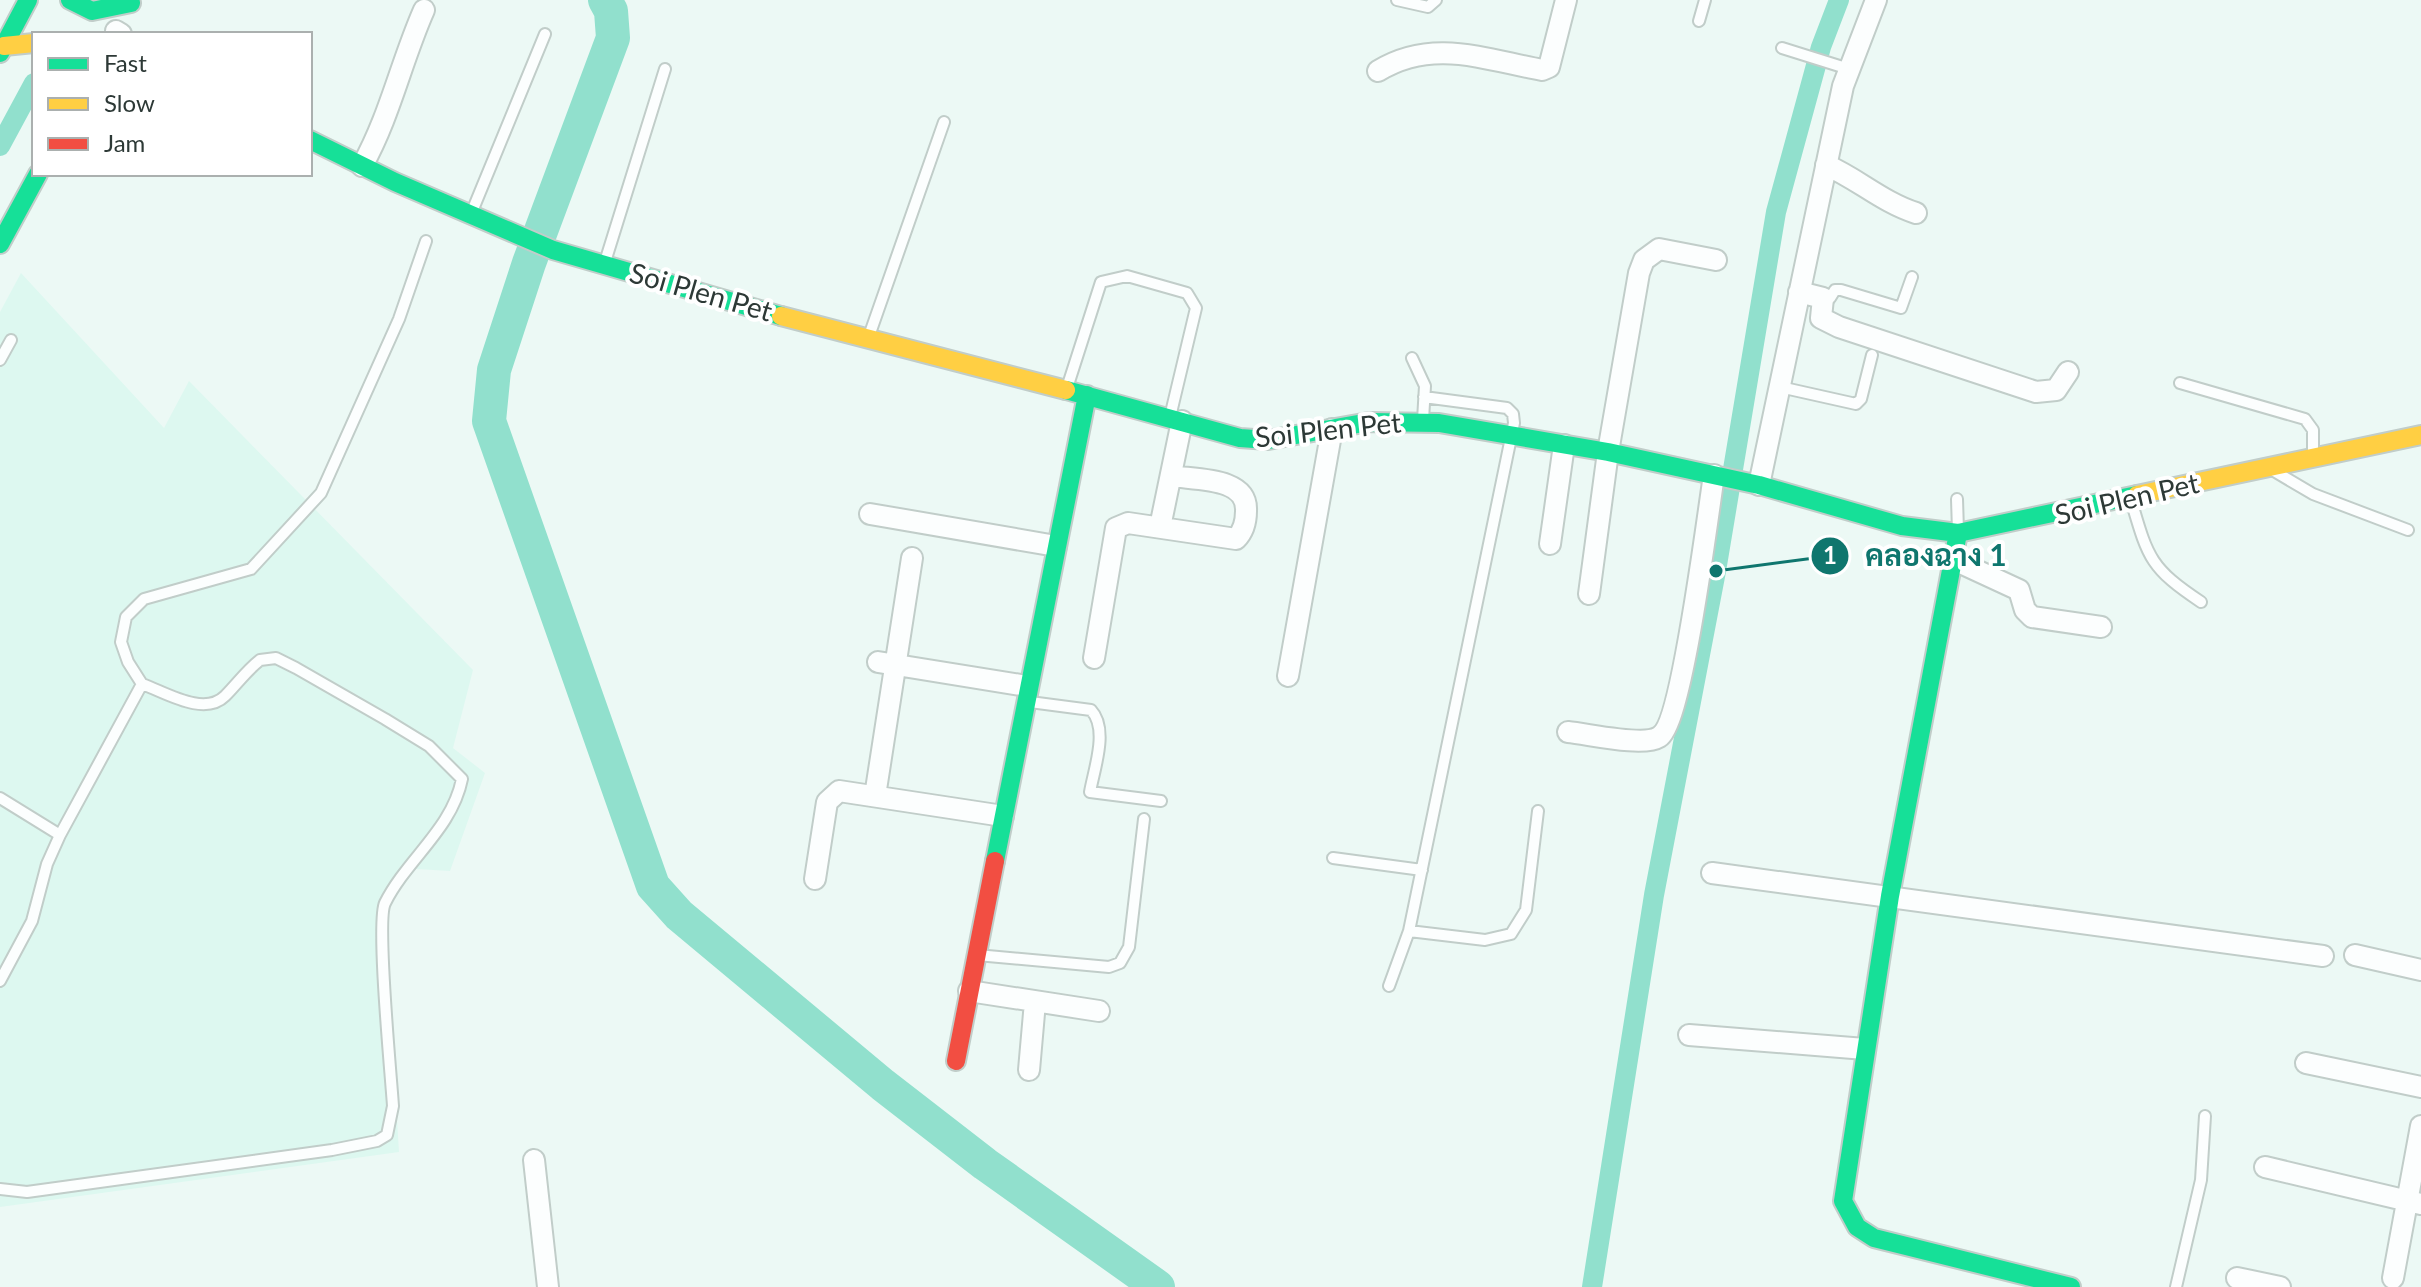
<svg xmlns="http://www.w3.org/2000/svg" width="2421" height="1287" font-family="Lato,Sarabun,sans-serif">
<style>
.built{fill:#ddf8f0}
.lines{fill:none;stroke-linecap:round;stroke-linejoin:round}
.canal{stroke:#91e0cd;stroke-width:20}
.river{stroke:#91e0cd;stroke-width:34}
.lane-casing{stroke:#c1cdc9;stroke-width:14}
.street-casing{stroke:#c1cdc9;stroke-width:24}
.fast-casing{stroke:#c1cdc9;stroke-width:22}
.slow-casing{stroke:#c1cdc9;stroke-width:22}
.jam-casing{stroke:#c1cdc9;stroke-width:22}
.lane{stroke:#fcfefe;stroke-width:10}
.street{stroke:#fcfefe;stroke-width:20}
.fast{stroke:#16e098;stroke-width:18}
.slow{stroke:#ffcf43;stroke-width:18}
.jam{stroke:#f24e42;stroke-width:18}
.labels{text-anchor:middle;stroke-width:8;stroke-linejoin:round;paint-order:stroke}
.street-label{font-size:28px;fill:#2d3936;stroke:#fff}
.leader{fill:none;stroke:#0f766e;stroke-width:3}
.callout-dot{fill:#0f766e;stroke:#fff;stroke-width:3}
.mark-label{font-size:24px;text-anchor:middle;font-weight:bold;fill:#fff}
.callout-label{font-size:30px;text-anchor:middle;font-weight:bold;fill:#0f766e;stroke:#fff;stroke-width:8;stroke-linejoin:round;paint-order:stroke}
</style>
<rect width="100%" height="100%" fill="#ecf9f5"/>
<!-- built -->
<path class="built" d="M21,273L164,428L189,381L473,670L453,748L485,773L450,871L416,869L384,909L399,1152L0,1207V312Z"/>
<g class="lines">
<!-- canal -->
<path class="canal" d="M0,146L34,83
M1592,1287L1654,895L1716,571L1776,212L1821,47L1839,0"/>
<!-- river -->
<path class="river" d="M605,0L611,11L613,38L529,263L494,370L489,421L653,886L679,915L883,1085L985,1164L1158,1287"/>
<!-- lane casing -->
<g class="lane-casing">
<path id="lane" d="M1397,0L1428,7L1436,0
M1699,21L1705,0
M1782,48L1849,69
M471,214L545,34
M605,262L665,69
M1823,298H1830L1835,290H1841L1901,308L1912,277
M868,339L944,122
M1412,358L1425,386L1423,420
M0,360L11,340
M2180,383L2305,419L2313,430V456
M1780,387L1856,404L1861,399L1872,355
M1067,388L1101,282L1127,276L1187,293L1196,308L1170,417
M2274,471L2313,494L2408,530
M1957,499L1958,531
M2131,500C2148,558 2150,568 2201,602
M142,684L128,662L121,642L126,617L144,599L251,569L321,493L399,319L426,241
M1030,702L1091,710C1109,729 1094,769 1090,792L1161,801
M0,798L60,835L47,864L32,921L0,981
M1333,858L1422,870
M1409,931L1485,940L1511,934L1526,910L1538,811
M977,955L1109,967L1120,963L1129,947L1144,819
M1389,986L1409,931L1514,423L1513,414L1507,408L1424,397
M0,1189L27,1192L332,1150L377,1141L387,1135L393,1106C391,1075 376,921 385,903C407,859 452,829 462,779L429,746L385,719L296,668L276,658L260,660C246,671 237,684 225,696C204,717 165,692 142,684L60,835
M2176,1287L2201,1180L2205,1116"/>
</g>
<!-- street casing -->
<g class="street-casing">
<path id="street" d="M116,31L121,34
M1378,71C1432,38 1483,59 1542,70L1549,67L1566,0
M1826,165C1858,179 1882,202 1916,213
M362,166C390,116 401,62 424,10
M1799,292L1823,298L1821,318L1839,327L2036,392L2056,390L2068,372
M1759,485L1843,86L1876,0
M870,514L1056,546
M1160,527L1182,421
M1550,544L1564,445
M1952,559L2019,590L2025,610L2032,617L2101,627
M1589,594L1608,452L1639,273L1644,260L1659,249L1716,260
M1094,658L1116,528L1128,523L1236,539C1244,531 1246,522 1246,511C1248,477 1196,480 1171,476
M878,662L1027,686
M1288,676L1332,429
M1568,732C1589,734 1643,747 1659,737C1682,724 1708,513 1714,475
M875,796L912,558
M1712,873L2323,956
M815,879L827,802L839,791L1003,816
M2355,955L2421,970
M969,991L1099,1011
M1689,1035L1865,1049
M2306,1063L2421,1087
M1029,1070L1035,1002
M534,1160L548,1287
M2265,1167L2421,1204
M2237,1278L2280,1287
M2393,1278L2421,1126"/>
</g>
<!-- fast casing -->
<g class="fast-casing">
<path id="fast" d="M70,0L92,11L131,3
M0,53L28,0
M310,140L395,182L553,250L781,316
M0,244L38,174
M1066,390L1240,438L1268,440L1369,422L1439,423L1608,452L1759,485L1902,526L1958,533L2137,495
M1958,533L1890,896L1843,1201L1857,1227L1874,1238L2071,1287
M995,861L1087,395"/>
</g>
<!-- slow casing -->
<g class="slow-casing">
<path id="slow" d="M4,46L34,43
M781,316L1066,390
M2137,495L2421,435"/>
</g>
<!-- jam casing -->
<g class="jam-casing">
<path id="jam" d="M956,1061L995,861"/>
</g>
<!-- lane -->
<use href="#lane" class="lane"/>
<!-- street -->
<use href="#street" class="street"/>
<!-- fast -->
<use href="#fast" class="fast"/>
<!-- slow -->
<use href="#slow" class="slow"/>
<!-- jam -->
<use href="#jam" class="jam"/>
</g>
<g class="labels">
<!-- street labels -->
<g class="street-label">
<text transform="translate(701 292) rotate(16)" y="10">Soi Plen Pet</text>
<text transform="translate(1328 430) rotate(-6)" y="10">Soi Plen Pet</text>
<text transform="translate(2127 499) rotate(-13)" y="10">Soi Plen Pet</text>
</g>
</g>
<!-- callouts -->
<path class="leader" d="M1716 571L1830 556"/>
<g class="callout-dot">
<circle cx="1716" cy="571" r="8"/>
<circle cx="1830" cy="556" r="20"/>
</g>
<g class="mark-label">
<text x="1830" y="564">1</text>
</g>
<g class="callout-label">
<text x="1936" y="566">คลองฉาง 1</text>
</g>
<!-- legend -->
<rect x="32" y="32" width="280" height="144" fill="#ffffff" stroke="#abb0af" stroke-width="2"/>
<rect x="48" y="58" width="40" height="12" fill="#16e098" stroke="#abb0af" stroke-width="2"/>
<text x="104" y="72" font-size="24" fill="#2d3936">Fast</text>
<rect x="48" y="98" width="40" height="12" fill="#ffcf43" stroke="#abb0af" stroke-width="2"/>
<text x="104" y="112" font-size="24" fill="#2d3936">Slow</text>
<rect x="48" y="138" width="40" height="12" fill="#f24e42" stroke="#abb0af" stroke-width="2"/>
<text x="104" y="152" font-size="24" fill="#2d3936">Jam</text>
</svg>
